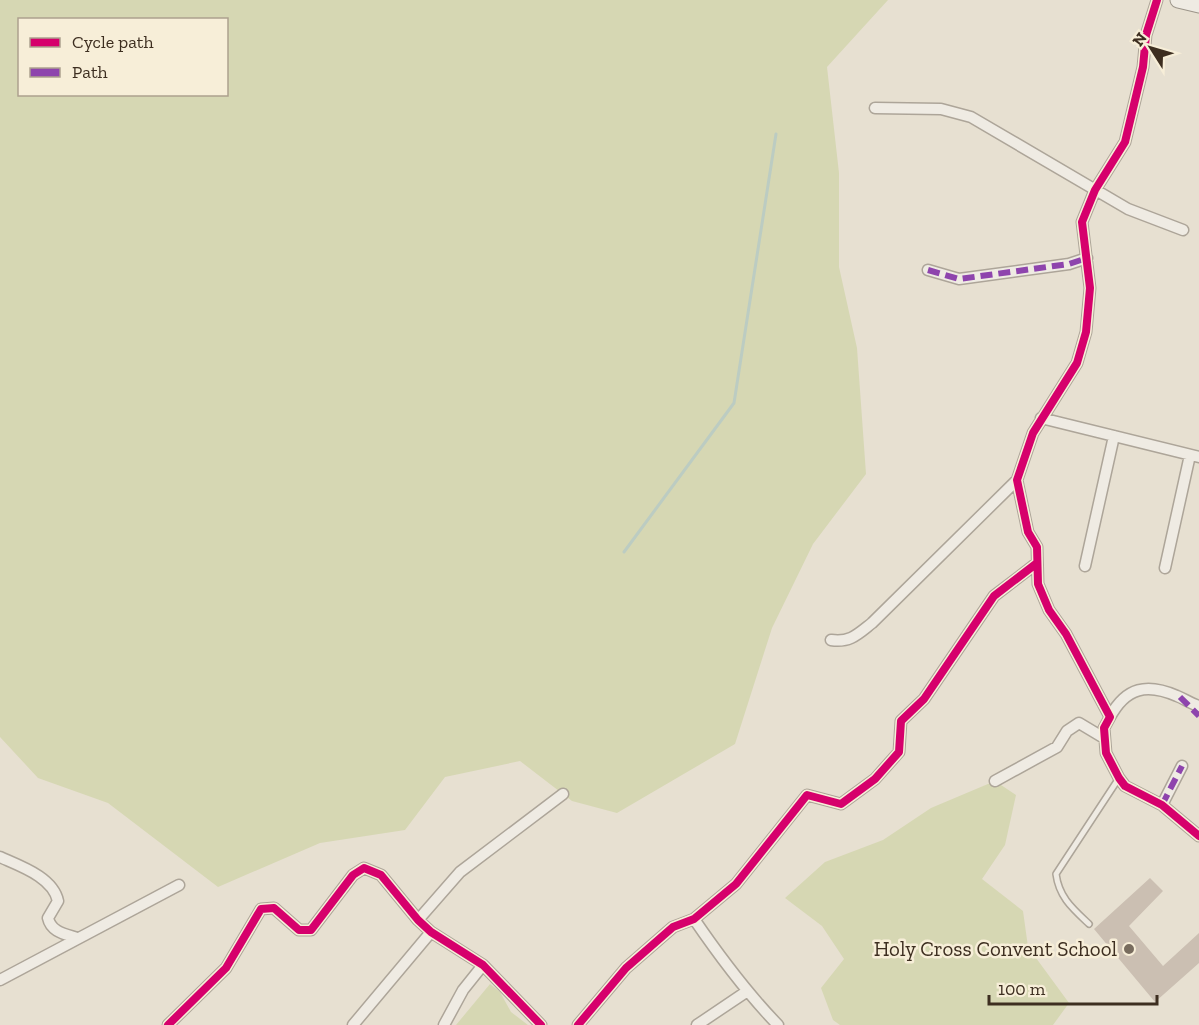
<svg xmlns="http://www.w3.org/2000/svg" width="1199" height="1025" font-family="'Zilla Slab',serif">
<style>
.green{fill:#d6d7b3;fill-rule:evenodd}
.lines{fill:none;stroke-linecap:round;stroke-linejoin:round}
.stream{stroke:#bcccc2;stroke-width:3}
.building{fill:#cbbfb2}
.lane-casing{stroke:#ada599;stroke-width:8}
.street-casing{stroke:#ada599;stroke-width:13}
.secondary-casing{stroke:#9c958a;stroke-width:17}
.lane{stroke:#efebe3;stroke-width:5}
.street{stroke:#efebe3;stroke-width:10}
.secondary{stroke:#efebe3;stroke-width:15}
.quiet{stroke:#8e44ad;stroke-width:6;stroke-dasharray:12 6;stroke-linecap:butt}
.cycleway-casing{stroke:#f7eed8;stroke-width:11}
.cycleway{stroke:#d6006c;stroke-width:8}
.poi-dot{fill:#786c5e;stroke:#f7eed8;stroke-width:2}
.labels{text-anchor:middle;stroke-width:5;stroke-linejoin:round;paint-order:stroke}
.poi-label{font-size:21px;fill:#3d2e20;stroke:#f7eed8;text-anchor:end}
</style>
<rect width="100%" height="100%" fill="#e7e0d1"/>
<!-- green -->
<path class="green" d="M0,0H888L827,67L839,173V267L857,348L866,474L813,544L772,628L735,744L617,813L572,801L520,761L445,777L405,830L320,843L218,887L108,803L38,778L0,737ZM20,20H226V94H20Z
M995,781L1016,795L1005,845L982,879L1023,911L1028,947L1069,1003L1053,1025H840L833,1020L821,988L844,959L822,926L785,898L825,862L883,840L931,808Z
M490,984L500,992L511,1012L528,1025H456Z"/>
<g class="lines">
<!-- stream -->
<path class="stream" d="M624,552L734,403L776,134"/>
</g>
<!-- building -->
<path class="building" d="M1150,878L1163,891L1129,926L1163,966L1199,933V963L1155,1002L1094,929Z"/>
<g class="lines">
<!-- lane casing -->
<g class="lane-casing">
<path id="lane" d="M1089,924C1072,908 1059,897 1056,874L1119,778"/>
</g>
<!-- street casing -->
<g class="street-casing">
<path id="street" d="M1157,0L1146,35L1143,67L1125,142L1095,190L1082,222L1090,288L1086,332L1077,363L1033,433L1017,480L1028,532L1037,547L1038,584L1049,610L1066,634L1110,717L1104,728L1106,753L1119,778L1125,786L1162,805L1199,836
M875,108L941,109L971,117L1128,209L1183,230
M928,270L959,279L1069,264L1087,258
M1041,418L1199,457
M1085,566L1114,436
M1165,568L1190,455
M831,640C850,643 858,634 872,623L1017,480
M1110,717C1126,687 1147,683 1177,696C1185,699 1191,704 1199,706
M995,781L1057,747L1067,731L1079,723L1104,738
M1162,805L1182,766
M0,857C20,866 53,877 58,901L48,918C51,932 65,934 77,938
M694,919C720,957 746,992 778,1025
M418,920L460,872L563,794
M0,980L179,885
M168,1025L226,968L261,909L274,908L299,930H311L353,875L364,868L381,875L418,920L431,932L483,965L541,1025
M353,1025L431,932
M444,1025L463,990L483,965
M578,1025L626,968L673,927L694,919L736,884L807,795L841,804L875,779L899,752L901,721L924,699L994,596L1037,563
M697,1025L746,992"/>
</g>
<!-- secondary casing -->
<g class="secondary-casing">
<path id="secondary" d="M1178,0L1199,5"/>
</g>
<!-- lane -->
<use href="#lane" class="lane"/>
<!-- street -->
<use href="#street" class="street"/>
<!-- secondary -->
<use href="#secondary" class="secondary"/>
<!-- quiet -->
<path class="quiet" d="M928,270L959,279L1069,264L1087,258
M1180,697L1199,716
M1162,805L1182,766"/>
<!-- cycleway casing -->
<g class="cycleway-casing">
<path id="cycleway" d="M1157,0L1146,35L1143,67L1125,142L1095,190L1082,222L1090,288L1086,332L1077,363L1033,433L1017,480L1028,532L1037,547L1038,584L1049,610L1066,634L1110,717L1104,728L1106,753L1119,778L1125,786L1162,805L1199,836
M168,1025L226,968L261,909L274,908L299,930H311L353,875L364,868L381,875L418,920L431,932L483,965L541,1025
M578,1025L626,968L673,927L694,919L736,884L807,795L841,804L875,779L899,752L901,721L924,699L994,596L1037,563"/>
</g>
<!-- cycleway -->
<use href="#cycleway" class="cycleway"/>
</g>
<!-- markers -->
<circle class="poi-dot" cx="1129" cy="949" r="6"/>
<g class="labels">
<!-- poi labels -->
<g class="poi-label">
<text x="1117" y="956">Holy Cross Convent School</text>
</g>
</g>
<!-- legend -->
<rect x="18" y="18" width="210" height="78" fill="#f7eed8" stroke="#ada18e" stroke-width="1.5"/>
<rect x="30" y="38" width="30" height="9" fill="#d6006c" stroke="#ada18e" stroke-width="1.5"/>
<text x="72" y="48" font-size="18" fill="#3d2e20">Cycle path</text>
<rect x="30" y="68" width="30" height="9" fill="#8e44ad" stroke="#ada18e" stroke-width="1.5"/>
<text x="72" y="78" font-size="18" fill="#3d2e20">Path</text>
<!-- north arrow -->
<g transform="translate(1151 48) rotate(307)" stroke="#f7eed8" stroke-width="4.5" paint-order="stroke">
<path d="M0-4.5L10 22L0 15L-10 22Z" fill="#3d2e20"/>
<text y="-9" font-size="16" font-weight="bold" text-anchor="middle" fill="#3d2e20">N</text>
</g>
<!-- scale -->
<path d="M989 995v9h168v-9" fill="none" stroke="#3d2e20" stroke-width="3"/>
<text x="998" y="995" font-size="18" fill="#3d2e20" stroke="#f7eed8" stroke-width="4.5" paint-order="stroke">100 m</text>
</svg>
